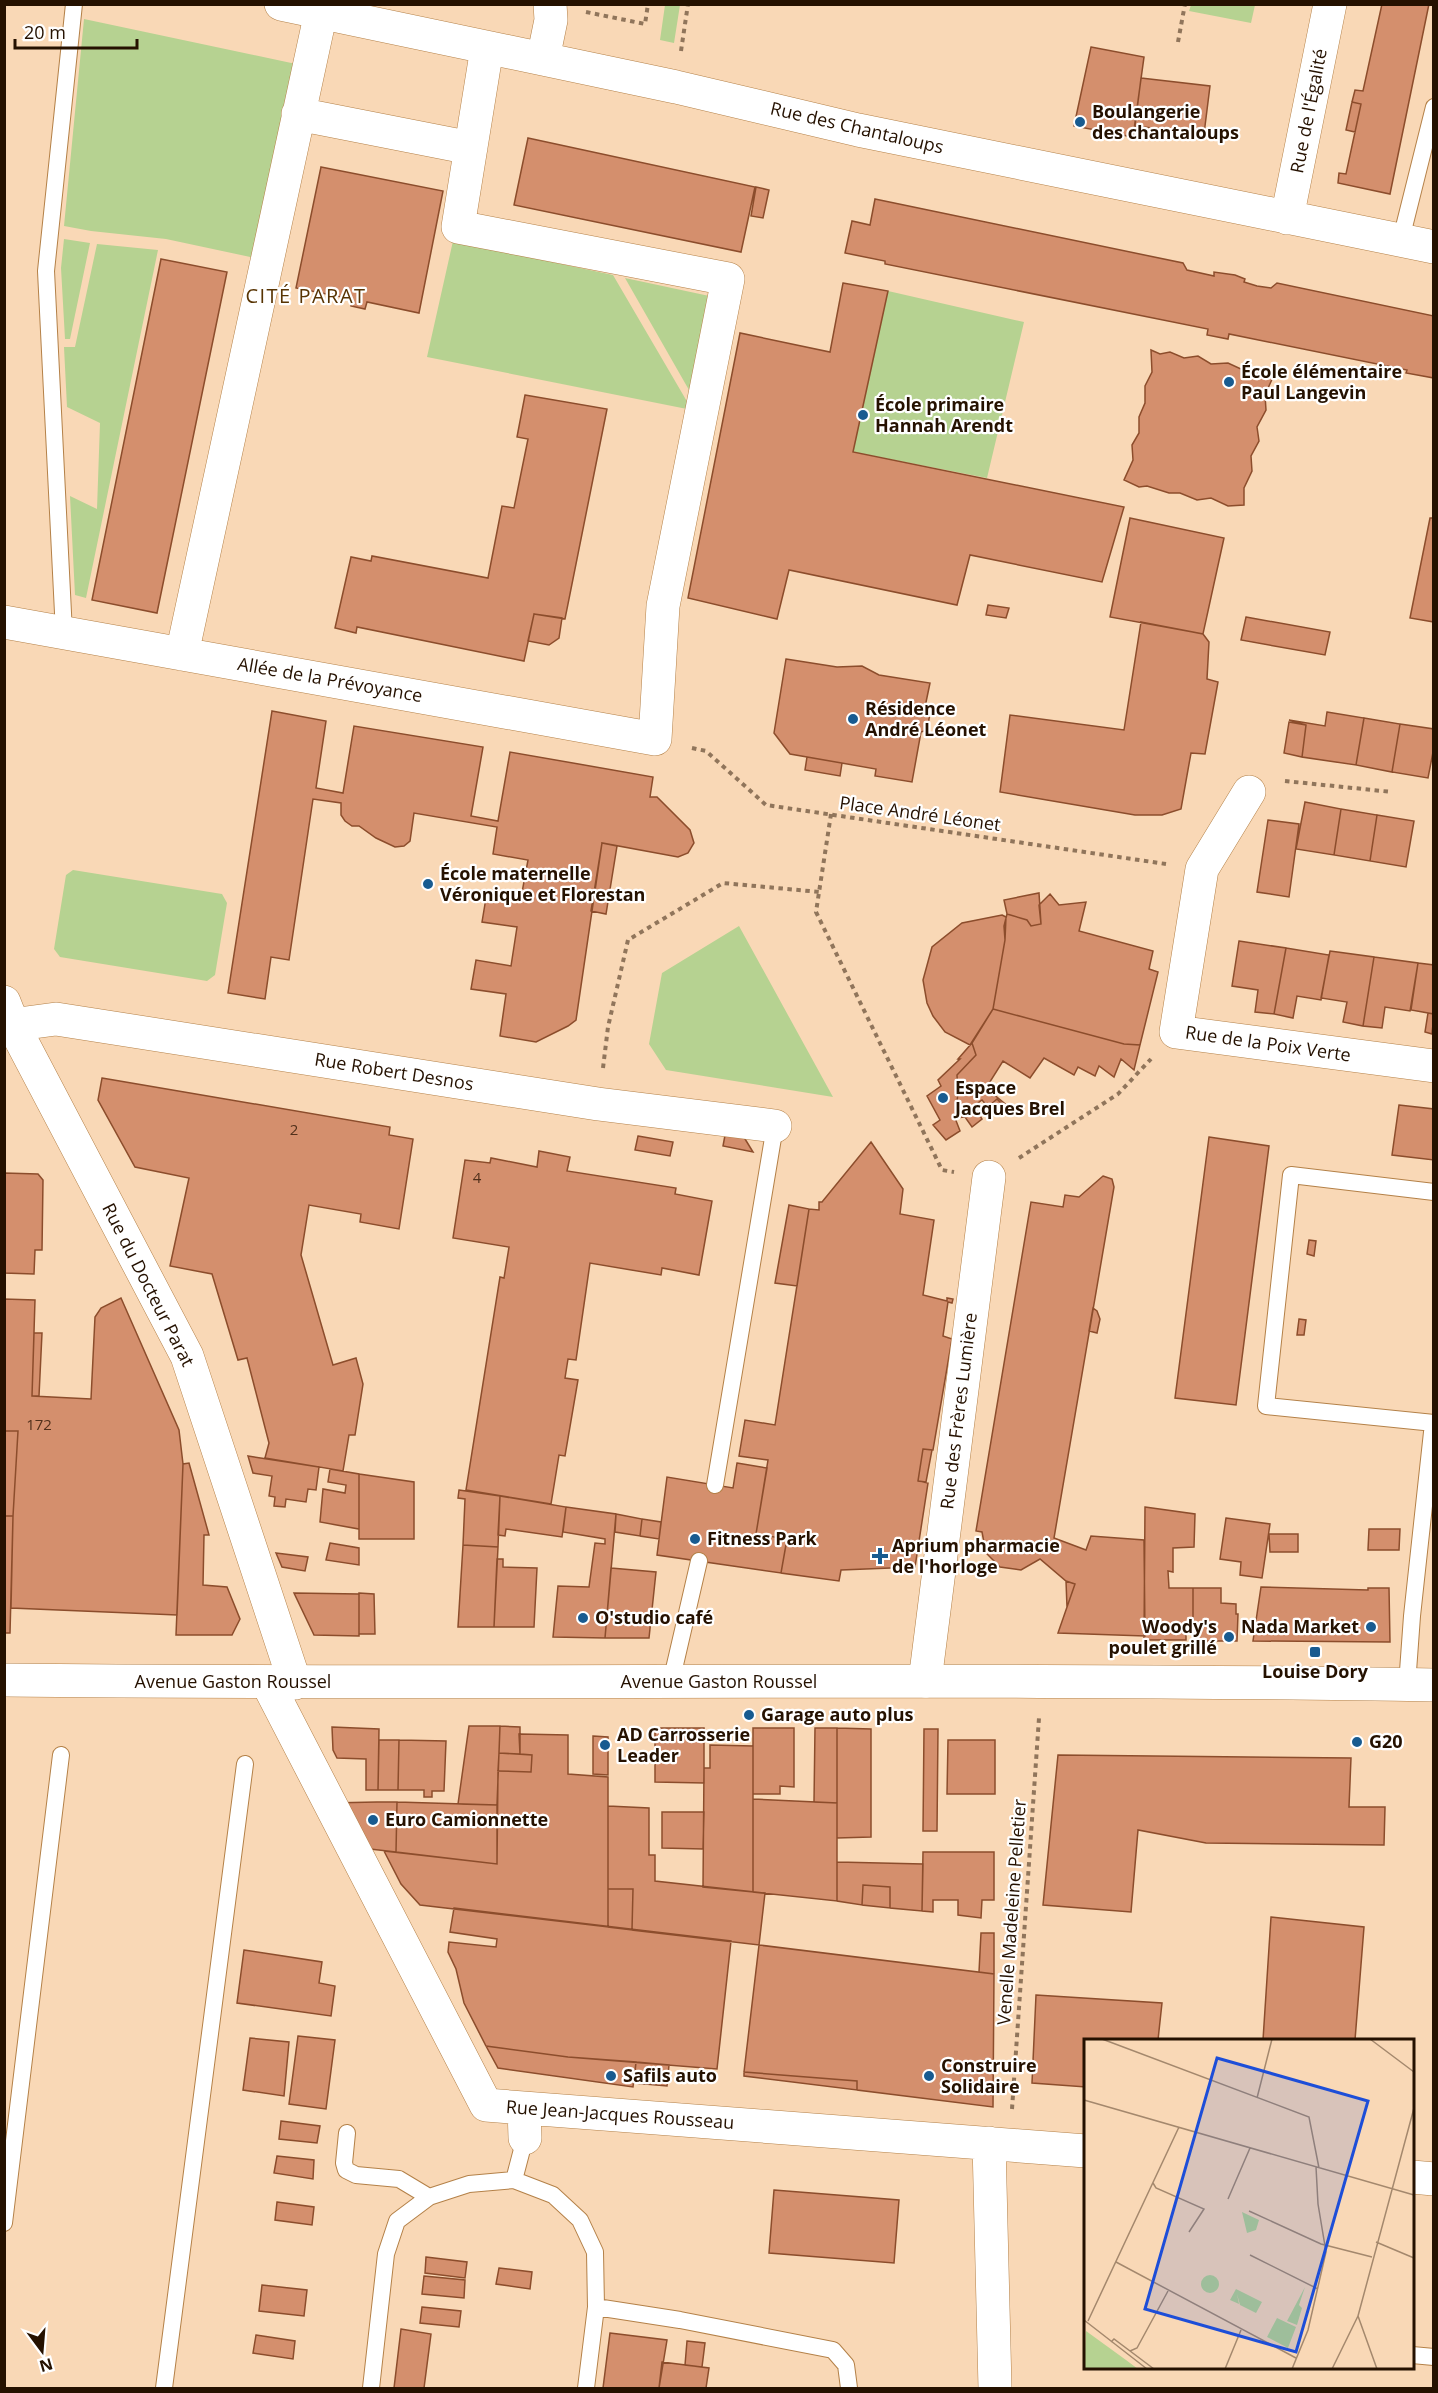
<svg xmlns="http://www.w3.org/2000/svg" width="1438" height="2393" font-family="'Open Sans',sans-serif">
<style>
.green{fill:#b6d291}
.building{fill:#d48f6d;stroke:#8c4d2c;stroke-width:1.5}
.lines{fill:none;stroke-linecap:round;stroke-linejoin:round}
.lane-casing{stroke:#b48148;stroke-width:18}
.street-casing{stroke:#b48148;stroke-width:34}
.secondary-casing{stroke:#b48148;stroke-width:34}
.path{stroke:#90755b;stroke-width:4;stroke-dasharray:4.5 4.5;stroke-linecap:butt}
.lane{stroke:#fff;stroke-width:16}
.street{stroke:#fff;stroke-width:33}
.secondary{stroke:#fff;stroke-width:33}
.poi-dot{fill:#185b90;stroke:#fff;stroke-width:2}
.labels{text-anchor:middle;stroke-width:4.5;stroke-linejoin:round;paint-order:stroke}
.number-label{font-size:15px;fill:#51301b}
.street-label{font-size:18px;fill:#251100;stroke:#fff}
.poi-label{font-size:18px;font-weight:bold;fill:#251100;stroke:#fff;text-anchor:start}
.neighbourhood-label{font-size:20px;letter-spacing:1.5px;fill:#583403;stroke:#fff}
.inset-road{fill:none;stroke:#a4886d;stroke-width:1.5}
.view{fill:#1d4ed8;fill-opacity:0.15;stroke:#1d4ed8;stroke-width:3}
.inset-edge{fill:none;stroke:#251100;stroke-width:3}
</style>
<rect width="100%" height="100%" fill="#f9d8b6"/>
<!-- green -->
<path class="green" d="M665,5H680L674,43L660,40Z
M1191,5V4L1255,5L1251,23L1189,11Z
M84,19L296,64L255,258L166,239L91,231L64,226Z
M64,239L90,243L70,339H65L61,268Z
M453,241L613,275L692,410L427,357Z
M97,244L158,250L86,598L75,595L70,496L97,509L100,423L67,407L64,347H75Z
M625,278L714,297L693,397Z
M888,291L1024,322L987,478L853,452Z
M73,870L222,894L227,903L215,975L207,981L60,957L54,949L66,875Z
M739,926L833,1097L666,1070L649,1044L662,973Z"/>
<!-- building -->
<path class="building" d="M1382,4H1429L1390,194L1338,183L1339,173L1346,174L1361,104L1352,102L1355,90L1363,91Z
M1091,47L1144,57L1133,137L1074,126Z
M1141,78L1210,86L1204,134L1135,126Z
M1352,102L1361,104L1355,132L1346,130Z
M528,138L755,187L741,252L514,205Z
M321,167L443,191L419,313L367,302L365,309L351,306L352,299L296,288Z
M756,187L769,190L763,218L751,216Z
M875,199L1183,263L1187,270L1214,276V272L1235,275L1245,279L1244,282L1257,286L1271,288L1277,283L1434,316V378L1406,373L1407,370L1229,334L1228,339L1207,335L1208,329L885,264V261L845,253L852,221L870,225Z
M161,259L227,272L157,613L92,600Z
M843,283L888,291L853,452L1124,507L1102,582L970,555L957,605L789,570L777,619L688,598L740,333L830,352Z
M1151,350L1160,354L1170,352L1184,358L1198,356L1211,364L1228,363L1243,370L1256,368L1273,377L1265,395L1266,410L1257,427L1259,441L1251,456L1252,471L1244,488V505L1228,506L1211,498L1197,500L1180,493H1169L1147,486L1139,487L1124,480L1133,460L1132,445L1139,433V417L1145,403V386L1152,372Z
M525,395L607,409L565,619L534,614L524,661L357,627L356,633L335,628L351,557L371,561L372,556L488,578L502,506L514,508L528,439L517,437Z
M1130,518L1224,538L1203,634L1110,617Z
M1430,518H1434V622L1410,618Z
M988,605L1009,608L1006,618L986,615Z
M534,614L562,618L559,638L549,645L528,641Z
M1246,617L1330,632L1325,655L1241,640Z
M1141,622L1203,634L1209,642L1207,679L1218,682L1205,754L1191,753L1181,809L1162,815H1135L1000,792L1010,715L1124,730Z
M786,659L837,667L862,666L879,675L930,683L925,707L931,708L927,730L921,732L912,782L875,776L876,769L790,754L774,733Z
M272,711L326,721L316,788L343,793L354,726L483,747L471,816L498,821L510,752L653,777L650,797H657L690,830L694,843L688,853L678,857L602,843L576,1020L568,1026L536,1042L500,1036L506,994L471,989L476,960L511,966L517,927L482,922L487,892L521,898L528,860L493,854L497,827L414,813L410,841L404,846L395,847L376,838L359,826H352L345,821L341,815V803L313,799L289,960L271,957L265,999L228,993Z
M1327,712L1364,718L1356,765L1302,757L1306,725L1289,720L1325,726Z
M1364,718L1400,724L1392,772L1356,765Z
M1289,722L1306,725L1302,757L1284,753Z
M1400,724L1434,729V747L1428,778L1392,772Z
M807,757L842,763L840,776L805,770Z
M1305,802L1341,809L1334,855L1296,849Z
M1341,809L1377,815L1370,861L1334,855Z
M1377,815L1414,821L1406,867L1370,861Z
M1268,820L1299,824L1289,897L1257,892Z
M602,843L617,846L606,914L591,911Z
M1039,893L1041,924L1031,926L1027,920L1007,914L1004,900Z
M1050,894L1059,905L1086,902L1079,931L1153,951L1149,969L1158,972L1140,1045L1124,1044L993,1009L1005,940L1004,926L1007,914L1027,920L1031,926L1041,924L1039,905Z
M1002,915L1006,917L1005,940L993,1009L970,1045L945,1032L933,1016L927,1003L923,980L932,947L962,923Z
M1239,941L1286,948L1274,1014L1255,1012L1258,990L1232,986Z
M1286,948L1329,955L1321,1000L1297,996L1293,1018L1274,1014Z
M1330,951L1374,957L1363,1026L1343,1022L1347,1002L1321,998Z
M1374,957L1418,963L1410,1011L1385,1007L1382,1028L1363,1026Z
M1418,963L1434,965V1014L1411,1010Z
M993,1009L1124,1044L1140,1045L1134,1070L1121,1059L1114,1077L1099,1066L1095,1076L1078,1067L1074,1075L1044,1058L1030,1078L1003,1061L986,1088L1009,1107L1007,1109L997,1099L988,1107L982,1100L974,1106L982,1119L972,1127L965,1117L955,1118L958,1093L957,1075L976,1055L972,1043Z
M1428,1013L1434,1014L1432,1034L1425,1032Z
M972,1043L976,1055L957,1075L958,1093L955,1118L960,1131L946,1140L933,1125L940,1120L927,1096L941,1086L938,1080L960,1059H958Z
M102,1078L390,1127L389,1135L413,1139L399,1229L360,1222L361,1214L309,1205L301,1255L333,1365L356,1358L363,1384L355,1435H349L343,1471L265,1458L269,1443L247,1358L238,1360L212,1274L170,1266L189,1178L135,1167L98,1100Z
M997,1099L1007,1109L988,1107Z
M1399,1105L1434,1109V1160L1392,1155Z
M726,1130L742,1134L753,1152L723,1146Z
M638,1136L673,1142L670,1156L635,1150Z
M1209,1137L1269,1146L1236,1405L1175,1398Z
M871,1142L903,1189L900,1214L934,1220L923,1295L947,1301V1298L953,1299L952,1303L948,1302L943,1336L952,1339L933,1450L923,1449L918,1481L928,1483L915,1567L841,1570L839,1581L781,1573L787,1539L756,1534L768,1460L739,1456L745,1420L775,1425L809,1209L819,1210V1202H822Z
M539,1151L570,1157L567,1171L676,1188L675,1194L712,1201L699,1275L662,1268L661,1275L590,1263L576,1360L568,1359L565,1378L578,1380L565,1456L559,1455L551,1504L466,1490L500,1277L504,1278L509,1247L453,1238L465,1160L490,1163L491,1158L537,1167Z
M4,1173L38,1174L43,1180L42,1250H35L34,1274L4,1273Z
M1103,1176L1112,1179L1114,1187L1054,1538L1086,1550L1091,1536L1144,1540L1145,1636L1058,1633L1075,1584L1066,1581L1040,1559L1021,1570L1000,1567L986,1553L982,1532L976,1531L1031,1202L1063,1207L1065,1195L1079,1197Z
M789,1205L809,1209L797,1286L775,1283Z
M1309,1240L1316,1241L1314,1256L1307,1254Z
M121,1298L179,1430L183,1464L177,1615L11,1608L13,1516L18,1431H4V1299L35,1300L32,1396L91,1399L95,1317L101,1308Z
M1093,1308L1097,1311L1100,1319L1097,1333L1089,1331Z
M1299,1319L1306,1320L1304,1335H1297Z
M34,1333H42L39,1396H32Z
M4,1431H18L13,1516H4Z
M923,1449L932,1450L926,1482L918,1481Z
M248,1456L319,1467L316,1490L308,1489L306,1502L286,1499L285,1507L274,1506L275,1497L269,1496L272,1476L253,1473Z
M189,1463L209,1535H204L203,1585L227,1587L240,1619L232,1635H176L183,1464Z
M737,1463L767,1468L756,1534L787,1539L781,1573L657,1555L667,1477L733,1488Z
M330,1469L359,1474V1529L320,1522L323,1489L345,1493L346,1485L328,1482Z
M359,1474L414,1482V1539H359Z
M459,1490L500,1496L498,1547L463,1545L465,1499L458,1498Z
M500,1496L566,1507L562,1537L506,1529L505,1536L498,1535Z
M566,1507L616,1514L605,1638L553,1637L558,1586L589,1587L595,1543L605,1544V1539L563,1532Z
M1145,1507L1195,1514L1194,1547L1173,1548V1572L1168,1571L1169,1588H1193V1623H1186V1640H1144Z
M616,1514L642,1519L640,1536L615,1532Z
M4,1516H13L10,1633H4Z
M1226,1518L1270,1524L1262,1578L1240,1575L1241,1562L1220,1559Z
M642,1519L661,1522L659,1539L640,1536Z
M1369,1529H1400L1399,1550H1368Z
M1269,1534H1298V1552H1270Z
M330,1543L359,1548V1565L326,1560Z
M463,1545L498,1547L494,1627H458Z
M276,1553L308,1557L305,1571L282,1567Z
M497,1559H503V1567L537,1568L534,1627H494Z
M611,1568L656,1572L649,1638H605Z
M1066,1581L1075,1584L1067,1607Z
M1261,1587L1368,1590V1588H1389L1390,1642L1253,1641Z
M1193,1588H1221V1603L1236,1604V1614H1238L1237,1641H1193Z
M294,1593L359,1594V1636L314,1635Z
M359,1593L374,1594L375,1634H359Z
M469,1726H500L497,1805L458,1804Z
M500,1726L520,1727V1754L499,1753Z
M332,1727L379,1729L378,1790H366V1759L337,1758L333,1750Z
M655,1728H704V1783L655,1782Z
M753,1728H794V1787L780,1786V1794H753Z
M815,1728H837V1803L814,1802Z
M837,1728L871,1729V1837L837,1838Z
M924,1729H938L937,1831H923Z
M519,1734L568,1735V1774L608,1777V1927L420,1905L401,1884L384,1851L497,1864L498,1771L531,1772L532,1755L520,1754Z
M593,1736L608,1737V1775L593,1774Z
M379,1740H399L398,1790H378Z
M399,1740L446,1741L444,1791H432V1797H424V1790H398Z
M948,1740H995V1794H947Z
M710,1745L753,1746V1892L703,1887L704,1768H710Z
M499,1753L532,1755L531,1772L498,1771Z
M1058,1755L1351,1758L1349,1807H1385L1384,1845L1206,1843L1138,1830L1131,1912L1043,1905Z
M753,1799L837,1803V1901L753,1892Z
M377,1802H397L396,1852L361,1848L330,1803Z
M397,1802L497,1805V1864L396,1852Z
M608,1806L649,1808V1855H655V1881L765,1893L759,1945L632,1930L633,1889H608Z
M662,1812H704L703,1849L662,1848Z
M923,1852H994V1900H982L981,1918L958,1915V1900H933V1912L922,1911Z
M837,1862L923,1864L922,1911L890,1908V1887L863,1885L862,1905L837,1901Z
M863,1885L890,1887V1908L862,1905Z
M608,1889H633L632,1930L608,1927Z
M454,1908L731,1941L717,2069L568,2057L486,2046L464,2003L456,1969L448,1952L449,1942L496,1947L497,1939L450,1932Z
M1271,1917L1364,1927L1355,2040H1263Z
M981,1933H994V1974L979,1972Z
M759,1945L994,1974L993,2107L857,2090V2081L744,2072Z
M244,1950L322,1962L319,1983L335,1986L331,2016L237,2003Z
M1036,1995L1162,2003L1158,2040H1086V2087L1032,2083Z
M298,2036L335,2040L326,2109L289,2104Z
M250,2038L289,2042L284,2096L243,2090Z
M486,2046L568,2057L636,2062L633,2087L498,2068Z
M636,2062L669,2065L667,2086L634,2083Z
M744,2072L857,2081V2090L744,2076Z
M281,2121L320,2126L317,2143L279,2139Z
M277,2156L314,2160L313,2179L274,2173Z
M774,2190L899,2200L894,2263L769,2253Z
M277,2202L314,2207L312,2225L275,2220Z
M426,2257L467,2262L465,2278L425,2273Z
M499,2268L532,2272L530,2289L496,2284Z
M424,2276L465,2280L464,2298L422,2294Z
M262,2285L307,2290L304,2316L259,2311Z
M422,2307L461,2311L459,2327L420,2323Z
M401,2329L431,2334L424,2388H394Z
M610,2333L667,2340L659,2388H603Z
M256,2335L295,2341L293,2359L253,2353Z
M687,2341L705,2343L702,2367L685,2365Z
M662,2362L709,2368L706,2388H659Z"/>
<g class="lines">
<!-- lane casing -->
<g class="lane-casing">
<path id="lane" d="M1401,239L1434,107
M64,633L46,271L74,4
M1434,1192L1291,1175L1266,1406L1434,1423
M715,1485L775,1126
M671,1682L699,1561
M1407,1685L1412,1616L1433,1423
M347,2133L344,2163L346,2170L356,2175L399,2179L429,2197
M514,2180L525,2138
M4,2223L61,1755
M596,2307L680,2320L833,2350L846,2365L849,2388
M1412,2355L1434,2357
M164,2388L245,1764
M371,2388L386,2254L397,2221L429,2197L469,2184L514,2180L553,2195L580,2220L595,2252L596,2307L586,2388"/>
</g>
<!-- street casing -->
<g class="street-casing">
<path id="street" d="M281,4L676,87L858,130L1434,247
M543,59L551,20L550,4
M298,114L471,148
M1287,218L1330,4
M4,622L655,739L663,606L728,279L458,227L487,48
M182,654L321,12
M1249,792L1202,869L1176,1032L1434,1066
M4,1002L13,1025L187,1356L295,1683
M4,1026L56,1019L598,1104L775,1126
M925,1681L989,1177
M267,1682L486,2105L1086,2151
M524,2108L525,2138
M989,2143L995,2388
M1412,2177L1434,2179"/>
</g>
<!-- secondary casing -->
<g class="secondary-casing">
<path id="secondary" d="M4,1680C481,1685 957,1677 1434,1685"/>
</g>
<!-- path -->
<path class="path" d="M586,12L645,24L648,4
M1178,42L1185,4
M681,51L688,4
M692,748L706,751L766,805L1166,864
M1285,781L1392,792
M831,814L816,912L942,1170L954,1172
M603,1068L608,1027L628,940L723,883L820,892
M1019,1158L1118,1094L1151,1059
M1012,2109L1039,1718"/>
<!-- lane -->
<use href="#lane" class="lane"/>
<!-- street -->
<use href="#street" class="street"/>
<!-- secondary -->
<use href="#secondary" class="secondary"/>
</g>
<!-- markers -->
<g class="poi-dot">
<circle cx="1080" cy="122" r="6"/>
<circle cx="1229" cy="382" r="6"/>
<circle cx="863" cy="415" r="6"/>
<circle cx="853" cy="719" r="6"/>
<circle cx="428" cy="884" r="6"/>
<circle cx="943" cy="1098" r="6"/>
<circle cx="695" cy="1539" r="6"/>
<path d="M877 1547h6v6h6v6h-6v6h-6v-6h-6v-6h6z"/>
<circle cx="583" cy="1618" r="6"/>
<circle cx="1371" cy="1627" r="6"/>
<circle cx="1229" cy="1637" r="6"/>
<rect x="1309" y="1646" width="12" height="12" rx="3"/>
<circle cx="749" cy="1715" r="6"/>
<circle cx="1357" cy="1742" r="6"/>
<circle cx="605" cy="1745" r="6"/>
<circle cx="373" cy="1820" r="6"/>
<circle cx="611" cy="2076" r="6"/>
<circle cx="929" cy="2076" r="6"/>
</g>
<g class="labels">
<!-- number labels -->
<g class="number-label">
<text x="294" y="1135">2</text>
<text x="477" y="1183">4</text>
<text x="39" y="1430">172</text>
</g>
<!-- street labels -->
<g class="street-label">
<text transform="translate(1309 111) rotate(-79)" y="6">Rue de l'Égalité</text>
<text transform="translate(857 128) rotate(13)" y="6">Rue des Chantaloups</text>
<text transform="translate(330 680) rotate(10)" y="6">Allée de la Prévoyance</text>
<text transform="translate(920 814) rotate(8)" y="6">Place André Léonet</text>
<text transform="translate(1268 1044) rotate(8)" y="6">Rue de la Poix Verte</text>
<text transform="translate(394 1072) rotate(9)" y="6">Rue Robert Desnos</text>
<text transform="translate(148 1285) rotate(63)" y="6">Rue du Docteur Parat</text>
<text transform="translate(959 1411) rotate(-83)" y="6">Rue des Frères Lumière</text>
<text x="233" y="1688">Avenue Gaston Roussel</text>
<text x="719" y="1688">Avenue Gaston Roussel</text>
<text transform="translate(1012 1912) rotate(-86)" y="6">Venelle Madeleine Pelletier</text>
<text transform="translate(620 2115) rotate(4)" y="6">Rue Jean-Jacques Rousseau</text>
</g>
<!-- poi labels -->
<g class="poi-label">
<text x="1092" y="118">Boulangerie<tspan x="1092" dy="21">des chantaloups</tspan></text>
<text x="1241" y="378">École élémentaire<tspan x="1241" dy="21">Paul Langevin</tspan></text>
<text x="875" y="411">École primaire<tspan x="875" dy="21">Hannah Arendt</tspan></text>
<text x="865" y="715">Résidence<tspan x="865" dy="21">André Léonet</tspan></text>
<text x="440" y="880">École maternelle<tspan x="440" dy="21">Véronique et Florestan</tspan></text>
<text x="955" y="1094">Espace<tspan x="955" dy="21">Jacques Brel</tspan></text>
<text x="707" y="1545">Fitness Park</text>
<text x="892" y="1552">Aprium pharmacie<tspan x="892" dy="21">de l'horloge</tspan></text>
<text x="595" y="1624">O'studio café</text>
<text x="1217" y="1633" text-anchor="end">Woody's<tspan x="1217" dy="21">poulet grillé</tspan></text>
<text x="1359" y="1633" text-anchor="end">Nada Market</text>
<text x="1315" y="1678" text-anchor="middle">Louise Dory</text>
<text x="761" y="1721">Garage auto plus</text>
<text x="617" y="1741">AD Carrosserie<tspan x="617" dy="21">Leader</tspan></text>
<text x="1369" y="1748">G20</text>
<text x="385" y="1826">Euro Camionnette</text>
<text x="941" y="2072">Construire<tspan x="941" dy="21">Solidaire</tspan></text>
<text x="623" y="2082">Safils auto</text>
</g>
<!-- neighbourhood labels -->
<g class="neighbourhood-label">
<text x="306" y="303">CITÉ PARAT</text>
</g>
</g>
<!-- overview -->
<g transform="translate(1084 2039)">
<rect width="330" height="330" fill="#f9d8b6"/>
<path d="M158,173L175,181L172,191L163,194ZM117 245a9 9 0 1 1 18 0a9 9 0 1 1-18 0ZM221,248L215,266L218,269L213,286L203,282ZM152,250L178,263L172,274L156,266L153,255L155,265L146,261ZM193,279L212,288L204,309L183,298ZM2,292L42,321L54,330H0Z" fill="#b6d291"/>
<path class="inset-road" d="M18,0L225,78L235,129M286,0L330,33M173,59L188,0M0,61L330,156M69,144L72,149L120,170L105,193M144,160L166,109M165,172L237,205L288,218M292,203L330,219M166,216L234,250M32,223L212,319M0,281L63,330M4,282L95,88M27,303L30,300L70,330M46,312L53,309L84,252M141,330L157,291M208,330L224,291L242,213L234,165L232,128M248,330L274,277M293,330L274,277L330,69"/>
<path class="view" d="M133,19L284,62L212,313L61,270Z"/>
<rect width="330" height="330" class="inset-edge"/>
</g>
<!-- border -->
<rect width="1438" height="2393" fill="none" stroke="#251100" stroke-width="12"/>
<!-- north arrow -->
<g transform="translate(42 2351) rotate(164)" stroke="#ffffff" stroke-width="4.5" paint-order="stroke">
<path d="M0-4.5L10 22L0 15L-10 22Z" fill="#251100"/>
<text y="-9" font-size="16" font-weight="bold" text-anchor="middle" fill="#251100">N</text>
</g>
<!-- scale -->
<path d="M15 39v9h122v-9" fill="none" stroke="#251100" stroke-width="3"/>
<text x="24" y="39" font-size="18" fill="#251100" stroke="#ffffff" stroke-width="4.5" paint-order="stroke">20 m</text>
</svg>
